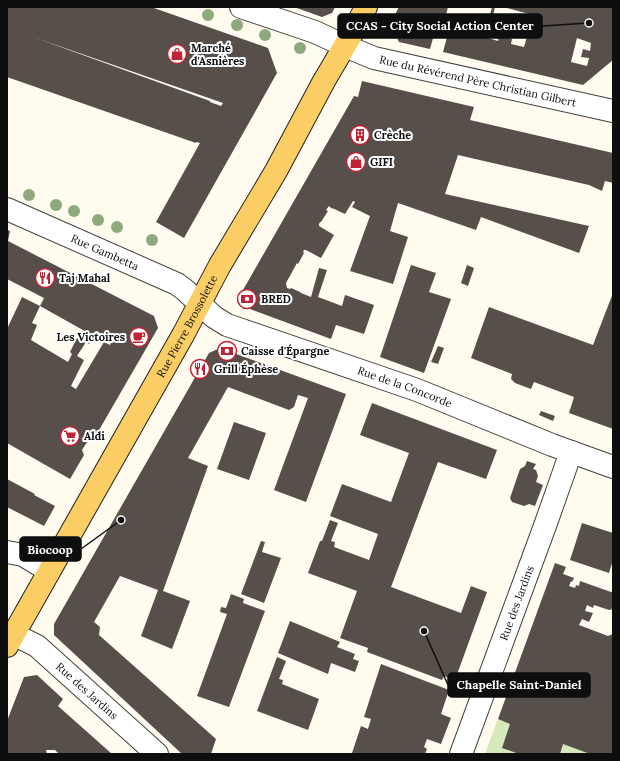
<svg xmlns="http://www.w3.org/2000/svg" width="620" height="761" font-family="Lora,serif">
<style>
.green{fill:#d5eab8}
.building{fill:#574f4a;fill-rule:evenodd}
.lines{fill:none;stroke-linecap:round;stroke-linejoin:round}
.minor-casing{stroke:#414141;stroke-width:24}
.major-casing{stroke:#1f1f1f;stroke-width:24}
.minor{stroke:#fff;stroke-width:22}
.major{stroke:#facd65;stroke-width:22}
.tree{fill:#8eaa7c}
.labels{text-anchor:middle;stroke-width:4;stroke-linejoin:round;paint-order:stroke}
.poi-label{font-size:11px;font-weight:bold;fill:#0e0e0e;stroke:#fff;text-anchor:start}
.street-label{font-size:11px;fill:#0e0e0e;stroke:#fff}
.leader{fill:none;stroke:#0e0e0e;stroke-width:1.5}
.callout-dot{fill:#0e0e0e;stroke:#fff;stroke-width:1.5}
.callout{fill:#0e0e0e;stroke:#0e0e0e;stroke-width:1.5}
.callout-label{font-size:12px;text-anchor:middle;font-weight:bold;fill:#fff}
</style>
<rect width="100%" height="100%" fill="#fffbef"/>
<!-- green -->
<path class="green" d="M498,719L590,754H485Z"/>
<!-- building -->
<path class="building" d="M7,7H151L268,48L277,73L184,238L156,222L200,143L196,142V143L7,77ZM33,37L223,103L221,106L210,102V101Z
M294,7H335L332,13L322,17Z
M399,7H448L442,31H435L430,49L399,42L390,24Z
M492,7H495L488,38L498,41L499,36L512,39L511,44L524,47L533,15L503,7H613V60L583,85L443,52L450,26L485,35ZM577,38L591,43L590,51L583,49L581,57L589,58L587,66L571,62Z
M362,81L474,107L470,120L613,153V183L605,181L602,191L589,185L458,155L445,194L589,226L579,253L481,217L476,230L398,203L390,231L408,237L393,284L350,271L370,216L352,207L355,202L353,201L345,214L332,208V209L329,206L326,210L328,211L321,222H320L319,224V226L334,235L321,258L306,250H304L303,252L304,253L298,264L297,263L286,283L287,288L290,289L291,288L300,292L301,293L311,297L319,268L327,270L318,297L342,306L345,295L374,305L364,334L336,325L331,339L250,309L243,290L354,96L358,97Z
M7,230L10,231L8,241L154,316L158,328L95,437L93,436L89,439L82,450L84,455L70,479L7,443V329L22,297L40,306L32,323L37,325L31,340L68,362L72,354L70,352L77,338L81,340L83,334L89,337L90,334L40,306L44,298L7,279ZM96,331L104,335L106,331L115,336L110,345L104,342L76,389L71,386L84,360L77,356L86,342L89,344Z
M411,265L436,273L429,292L451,299L424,373L380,357Z
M467,265L474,268L468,286L461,283Z
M613,293V429L569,413L574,397L534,382L531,389L515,383L511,379L512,374L471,358L489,307L593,345Z
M438,346L444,348L438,364L431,362Z
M220,348L346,394L306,502L274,490L308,398L298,395L294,407L289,410L228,387L188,458L208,466L163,591L190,601L172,649L141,636L158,590L120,576L94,622L100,627L99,635L216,739L211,754H182L54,635V624L209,353Z
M372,403L497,450L486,479L438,462L391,587L461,613L471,586L487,592L455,680L444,676L442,680L367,652L368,648L340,638L357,591L308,573L320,541H322L330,520L338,523L331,541L335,542L334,547L369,560L378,534L330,516L342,484L391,502L409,453L360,435Z
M541,411L555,416L553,421L539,415Z
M234,422L266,433L249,480L217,469Z
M527,461L536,464L533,469L536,470L538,476L536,482L543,485L535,506L529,504L524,506L512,502L510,498L520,469L525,466Z
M7,479L35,494L34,495L55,506L44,526L7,507Z
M582,523L613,533V560L609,573L570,560Z
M261,541L265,542L262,552L281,558L264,603L241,594Z
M555,563L566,567L563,574L574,578L572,582L571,581L569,586L575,588L576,585L579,586L580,581L611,592L613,591V609L609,610L594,605L593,608L587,605L585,611L593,613L589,622L582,619L579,625L608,636L613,634V754H590L563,744L560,754H519L502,748L510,724L498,719Z
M231,594L244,599L243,603L265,611L229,707L197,696L227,614L220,612L221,607L226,608Z
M290,621L340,642L337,647L355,654L353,659L359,661L355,672L331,663L328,674L278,653Z
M277,657L286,661L279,679L283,680L282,684L319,699L308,730L257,711Z
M381,664L449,690L441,714L451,718L441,744L427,739L424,747L427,749L425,754H355L352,753L361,726L368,729L371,719L364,717Z
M37,675L63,699L58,706L112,754H58V753L55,750H46L47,754H7V721L24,677Z"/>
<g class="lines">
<!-- minor casing -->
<g class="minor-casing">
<g id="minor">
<path id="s1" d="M241,7L315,32L345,46L374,58L613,111"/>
<path id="s2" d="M7,209L177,284L185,290L214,317L227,325L417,390L552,445L613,467"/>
<path d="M7,552L23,555L49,571"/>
<path id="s3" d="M13,634L37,646L157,754"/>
<path id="s4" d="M461,754L546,523L571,452"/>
</g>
</g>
<!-- major casing -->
<g class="major-casing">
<g id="major">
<path id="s5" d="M7,646L183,335L220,265L276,171L324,81L357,25L366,7"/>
</g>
</g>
<!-- minor -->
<use href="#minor" class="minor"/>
<!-- major -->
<use href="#major" class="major"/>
</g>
<!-- trees -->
<g class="tree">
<circle cx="208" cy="15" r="6"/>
<circle cx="237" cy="25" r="6"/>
<circle cx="265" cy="35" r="6"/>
<circle cx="300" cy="48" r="6"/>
<circle cx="29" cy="195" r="6"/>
<circle cx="56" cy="205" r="6"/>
<circle cx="74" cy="211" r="6"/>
<circle cx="98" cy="220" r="6"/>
<circle cx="117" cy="227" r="6"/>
<circle cx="152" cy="240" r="6"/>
</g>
<!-- icons -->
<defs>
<g id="shop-ring" transform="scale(1)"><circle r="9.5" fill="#fff" stroke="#c02434" stroke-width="1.5"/><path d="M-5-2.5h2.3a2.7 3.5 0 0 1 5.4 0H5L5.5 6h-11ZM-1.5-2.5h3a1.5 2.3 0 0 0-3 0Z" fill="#c02434"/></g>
<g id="building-ring" transform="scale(1)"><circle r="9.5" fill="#fff" stroke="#c02434" stroke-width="1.5"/><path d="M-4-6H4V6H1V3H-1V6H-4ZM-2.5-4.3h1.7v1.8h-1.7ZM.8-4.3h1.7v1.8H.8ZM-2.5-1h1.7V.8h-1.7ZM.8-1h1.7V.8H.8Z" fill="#c02434"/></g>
<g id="restaurant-ring" transform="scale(1)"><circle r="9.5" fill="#fff" stroke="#c02434" stroke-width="1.5"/><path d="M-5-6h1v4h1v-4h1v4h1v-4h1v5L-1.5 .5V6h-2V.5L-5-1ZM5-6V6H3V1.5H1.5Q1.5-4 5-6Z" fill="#c02434"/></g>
<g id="bank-ring" transform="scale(1)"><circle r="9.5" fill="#fff" stroke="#c02434" stroke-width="1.5"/><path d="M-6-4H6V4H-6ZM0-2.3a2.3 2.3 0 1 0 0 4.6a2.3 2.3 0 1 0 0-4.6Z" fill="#c02434"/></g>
<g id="cafe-ring" transform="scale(1)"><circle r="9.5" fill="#fff" stroke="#c02434" stroke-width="1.5"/><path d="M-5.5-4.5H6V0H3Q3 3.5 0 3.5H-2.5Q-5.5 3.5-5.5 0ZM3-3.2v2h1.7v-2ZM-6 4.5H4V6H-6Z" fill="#c02434"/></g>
<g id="supermarket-ring" transform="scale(1)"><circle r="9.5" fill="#fff" stroke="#c02434" stroke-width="1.5"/><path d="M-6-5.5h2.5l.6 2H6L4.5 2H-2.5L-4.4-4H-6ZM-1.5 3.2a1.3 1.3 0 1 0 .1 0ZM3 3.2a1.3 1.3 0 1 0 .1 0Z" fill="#c02434"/></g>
</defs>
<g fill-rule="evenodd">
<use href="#shop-ring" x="177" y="54"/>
<use href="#building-ring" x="360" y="135"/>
<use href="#shop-ring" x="356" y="162"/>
<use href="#restaurant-ring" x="45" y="278"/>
<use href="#bank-ring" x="247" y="299"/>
<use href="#cafe-ring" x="139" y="337"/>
<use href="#bank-ring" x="227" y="351"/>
<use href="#restaurant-ring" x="200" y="369"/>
<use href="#supermarket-ring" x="70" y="436"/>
</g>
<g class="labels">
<!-- poi labels -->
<g class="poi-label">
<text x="191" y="52">Marché<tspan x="191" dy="13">d'Asnières</tspan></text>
<text x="374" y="139">Crèche</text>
<text x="370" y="166">GIFI</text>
<text x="59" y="282">Taj Mahal</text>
<text x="261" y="303">BRED</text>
<text x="125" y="341" text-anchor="end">Les Victoires</text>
<text x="241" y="355">Caisse d'Épargne</text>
<text x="214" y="373">Grill Éphèse</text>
<text x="84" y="440">Aldi</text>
</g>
<!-- street labels -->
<g class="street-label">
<text dy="4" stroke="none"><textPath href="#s1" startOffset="249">Rue du Révérend Père Christian Gilbert</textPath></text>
<text dy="4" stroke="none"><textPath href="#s2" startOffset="107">Rue Gambetta</textPath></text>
<text dy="4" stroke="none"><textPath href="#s5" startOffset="367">Rue Pierre Brossolette</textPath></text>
<text dy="4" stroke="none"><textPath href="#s2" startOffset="439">Rue de la Concorde</textPath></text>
<text dy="4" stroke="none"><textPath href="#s4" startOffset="161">Rue des Jardins</textPath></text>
<text dy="4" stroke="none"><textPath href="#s3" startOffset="94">Rue des Jardins</textPath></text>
</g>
</g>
<!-- callouts -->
<path class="leader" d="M589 23L542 26M121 520L81 549M424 631L448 685"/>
<g class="callout-dot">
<circle cx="589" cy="23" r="4"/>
<circle cx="121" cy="520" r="4"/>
<circle cx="424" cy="631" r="4"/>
</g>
<g class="callout">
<rect x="338" y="14" width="204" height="24" rx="4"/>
<rect x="20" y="537" width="61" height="24" rx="4"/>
<rect x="448" y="673" width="142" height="24" rx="4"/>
</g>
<g class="callout-label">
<text x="440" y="30">CCAS - City Social Action Center</text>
<text x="50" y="554">Biocoop</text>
<text x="519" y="689">Chapelle Saint-Daniel</text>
</g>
<!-- border -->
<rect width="620" height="761" fill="none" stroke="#0e0e0e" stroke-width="16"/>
</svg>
